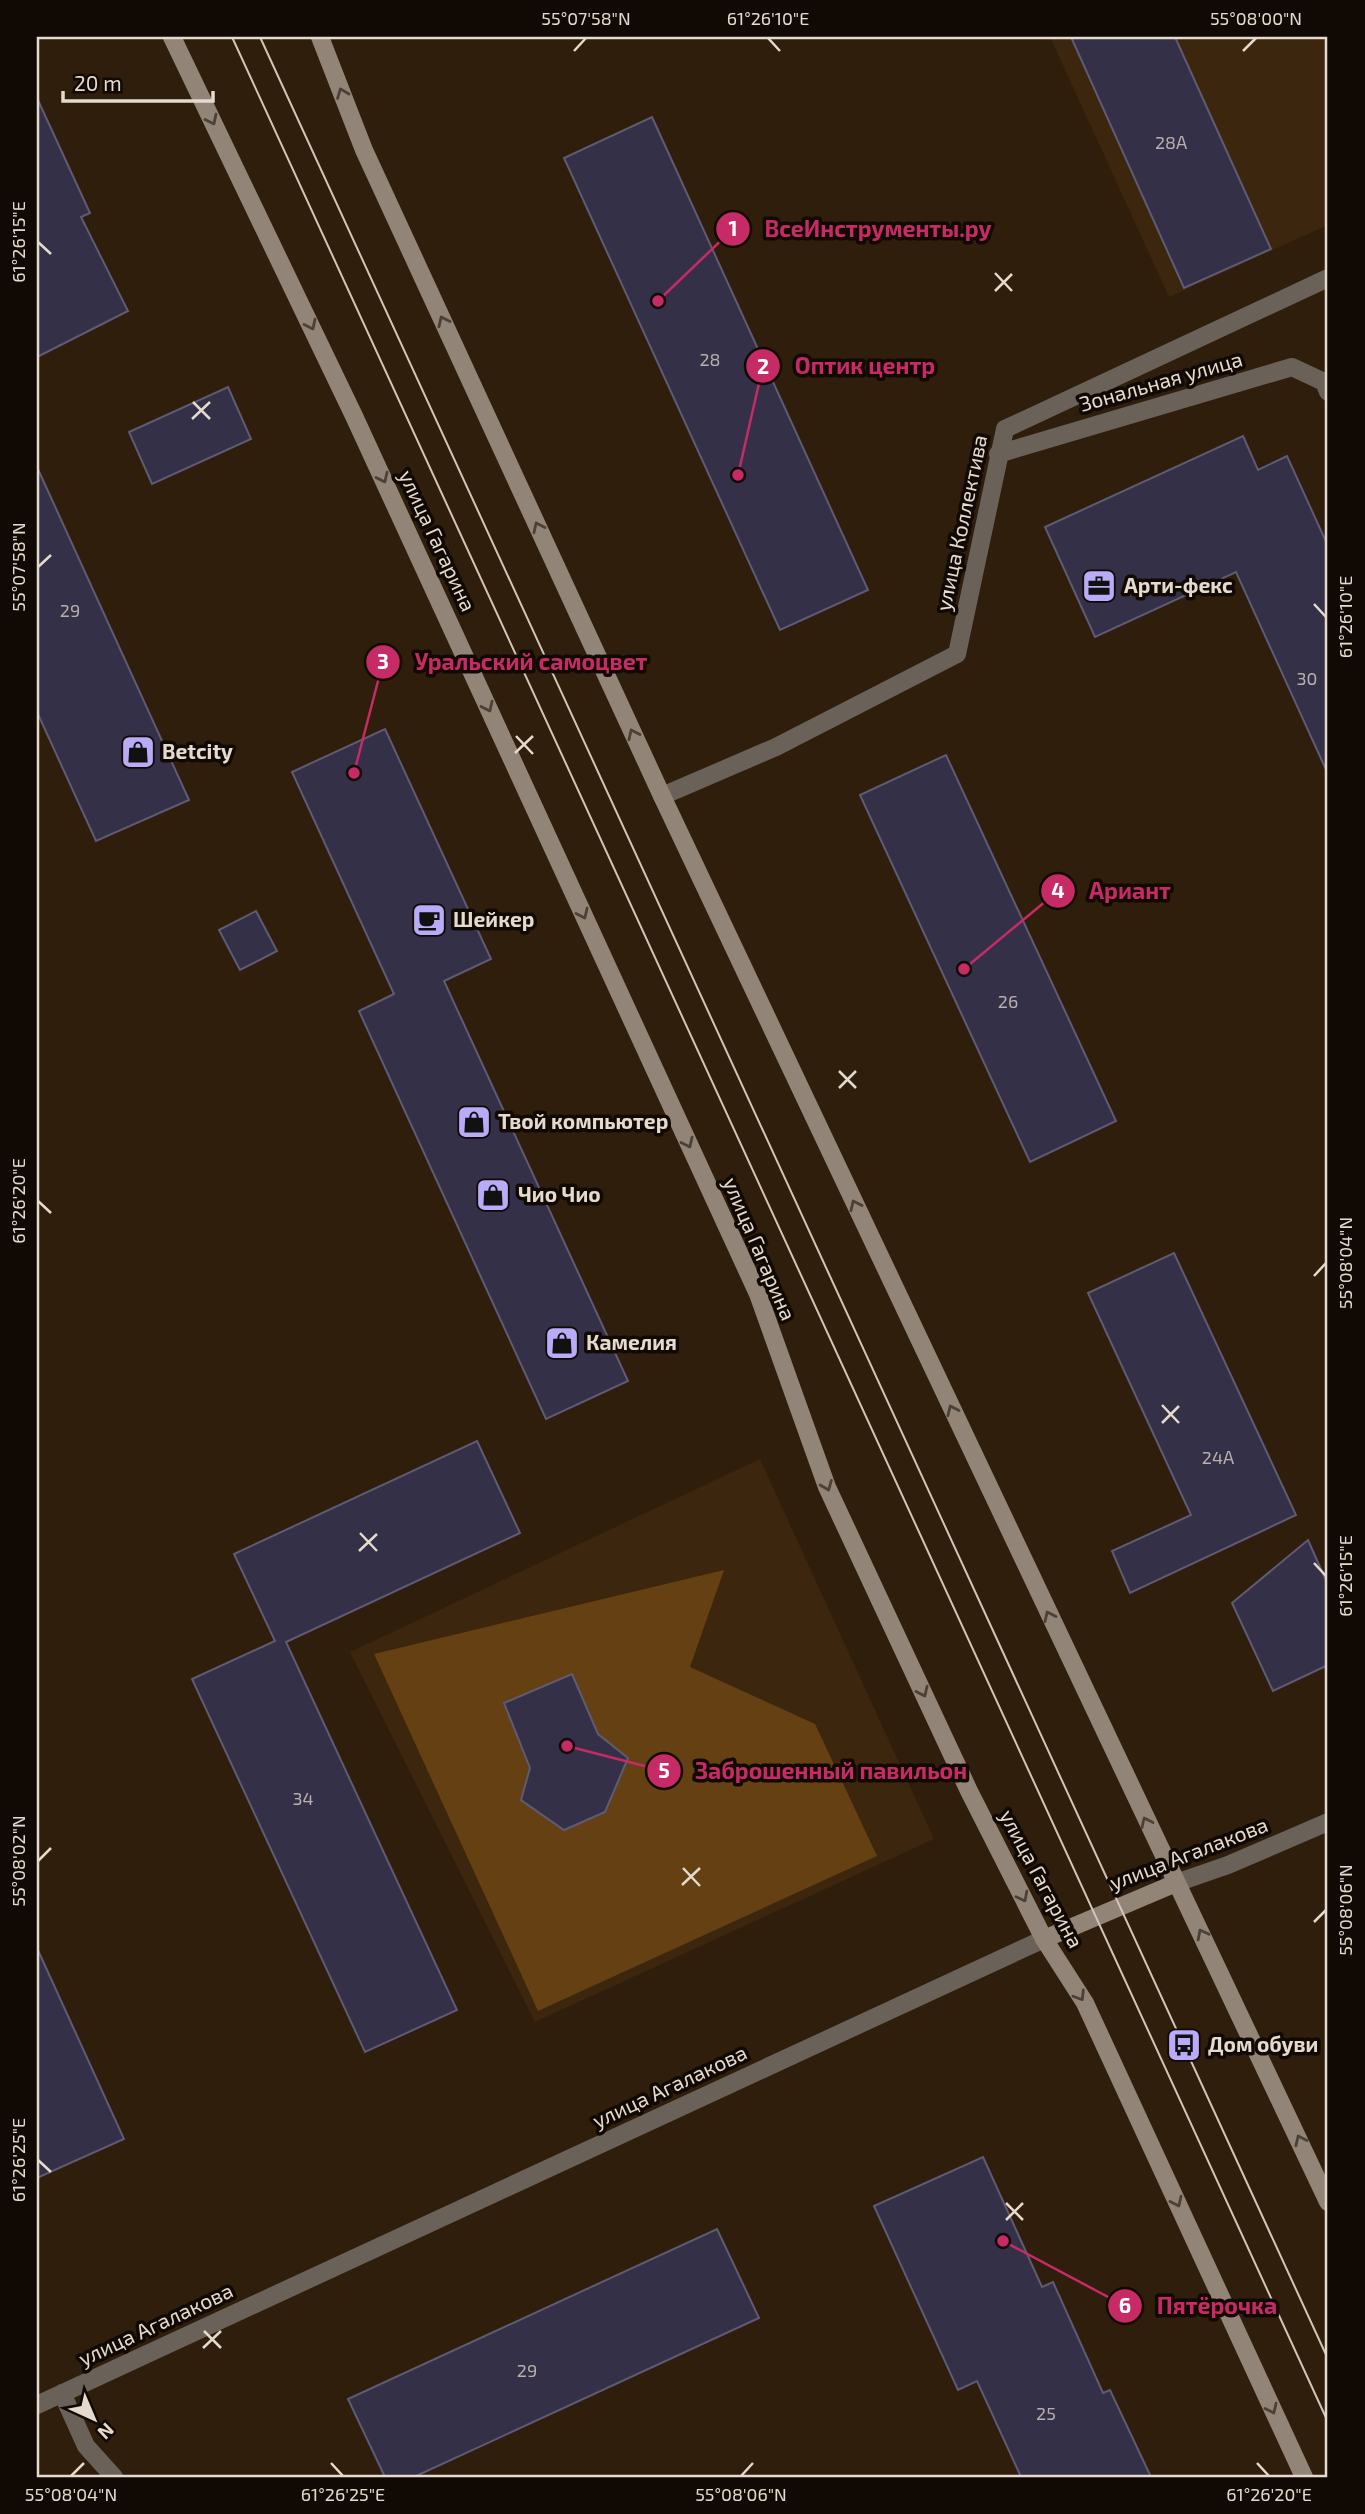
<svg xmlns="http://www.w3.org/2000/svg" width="1365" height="2514" font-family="'Exo 2',sans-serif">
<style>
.built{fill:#3c260d}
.forest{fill:#644013}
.building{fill:#343047;stroke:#5f5b74;stroke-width:2}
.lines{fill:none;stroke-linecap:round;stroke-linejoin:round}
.minor{stroke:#6a6158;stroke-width:18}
.secondary{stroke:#928476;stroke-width:18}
.tram{stroke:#d1c5b9;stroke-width:2}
.oneway{stroke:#4b4137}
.ticks{fill:none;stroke:#e5dace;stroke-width:2.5}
.labels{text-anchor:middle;stroke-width:7;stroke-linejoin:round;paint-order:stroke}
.number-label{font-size:18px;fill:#b9b0ac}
.street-label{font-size:21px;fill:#e5dace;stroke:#110a04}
.poi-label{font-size:21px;font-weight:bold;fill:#e5dace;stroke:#110a04;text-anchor:start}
.leader{fill:none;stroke:#c62b66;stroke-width:2.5}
.callout-dot{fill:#c62b66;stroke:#110a04;stroke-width:2.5}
.mark-label{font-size:21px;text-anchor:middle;font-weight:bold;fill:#fff}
.callout-label{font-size:23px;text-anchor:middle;font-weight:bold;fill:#c62b66;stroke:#110a04;stroke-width:7;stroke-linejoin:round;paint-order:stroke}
.neatline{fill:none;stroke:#e5dace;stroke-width:2.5}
.ticks-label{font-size:18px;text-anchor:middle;fill:#e5dace}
</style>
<rect width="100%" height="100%" fill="#2f1e0b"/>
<!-- built -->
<path class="built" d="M1050,37H1328V225L1169,297Z
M760,1459L934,1839L535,2022L350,1652Z"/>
<!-- forest -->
<path class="forest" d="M724,1570L690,1667L815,1724L877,1856L538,2011L374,1654Z"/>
<!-- building -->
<path class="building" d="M1071,37H1175L1271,249L1184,288Z
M37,98L90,213L81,217L128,311L37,357Z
M652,117L868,590L780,630L564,158Z
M228,387L251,439L152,484L129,432Z
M1243,436L1258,470L1287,456L1328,546V774L1236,572L1095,637L1045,527Z
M37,467L189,800L96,841L37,712Z
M385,729L491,959L444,981L628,1381L546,1419L359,1011L394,994L292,772Z
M946,755L1116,1121L1030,1162L860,795Z
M256,911L277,951L240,970L219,930Z
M1174,1253L1296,1515L1130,1593L1112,1551L1191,1515L1088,1293Z
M477,1441L520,1533L286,1642L457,2010L365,2052L192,1679L275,1641L234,1554Z
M1308,1540L1328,1585V1665L1273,1691L1232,1603Z
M572,1674L598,1734L628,1758L605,1812L564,1830L521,1800L530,1768L504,1703Z
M37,1948L124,2139L37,2178Z
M983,2157L1042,2287L1053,2282L1103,2393L1110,2390L1151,2477H1021L977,2381L958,2390L874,2206Z
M717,2229L759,2318L414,2477H385L348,2399Z"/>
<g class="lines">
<!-- minor -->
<path class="minor" d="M998,454L1292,367L1324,382L1328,392
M662,796L776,747L957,654L1005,429L1328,278
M1176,1883L1228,1865L1328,1822
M62,2393L86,2446L114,2477
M37,2405L1044,1939"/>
<!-- secondary -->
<path class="secondary" d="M172,37L354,416L758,1294L827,1487L969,1791L1044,1939L1085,2003L1304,2477
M320,37L364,150L662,796L1328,2202
M1044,1939L1176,1883"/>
<!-- tram -->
<path class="tram" d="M232,37L1328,2422
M260,37L1328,2359"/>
</g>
<!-- one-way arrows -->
<defs><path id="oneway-chevron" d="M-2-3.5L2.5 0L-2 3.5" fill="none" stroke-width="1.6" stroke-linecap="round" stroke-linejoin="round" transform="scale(1.75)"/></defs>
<g class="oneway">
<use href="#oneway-chevron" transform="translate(342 93) rotate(-111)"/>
<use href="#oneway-chevron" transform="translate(212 120) rotate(64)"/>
<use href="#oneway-chevron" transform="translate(443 321) rotate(-115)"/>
<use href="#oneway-chevron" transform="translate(311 325) rotate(64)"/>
<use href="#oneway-chevron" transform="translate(383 478) rotate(65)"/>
<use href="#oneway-chevron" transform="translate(538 527) rotate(-115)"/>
<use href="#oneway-chevron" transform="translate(488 707) rotate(65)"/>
<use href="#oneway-chevron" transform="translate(633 734) rotate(-115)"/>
<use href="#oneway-chevron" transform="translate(583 914) rotate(65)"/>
<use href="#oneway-chevron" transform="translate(688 1143) rotate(65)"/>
<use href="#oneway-chevron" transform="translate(855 1205) rotate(-115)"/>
<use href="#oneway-chevron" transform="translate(952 1410) rotate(-115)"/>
<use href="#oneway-chevron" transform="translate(827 1486) rotate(68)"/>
<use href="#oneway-chevron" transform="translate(1049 1616) rotate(-115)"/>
<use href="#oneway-chevron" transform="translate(923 1692) rotate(65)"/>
<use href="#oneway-chevron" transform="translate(1146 1822) rotate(-115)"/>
<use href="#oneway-chevron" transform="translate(1023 1897) rotate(63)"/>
<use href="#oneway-chevron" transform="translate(1202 1934) rotate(-117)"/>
<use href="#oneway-chevron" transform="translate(1080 1996) rotate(58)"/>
<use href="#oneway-chevron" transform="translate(1300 2140) rotate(-115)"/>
<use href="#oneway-chevron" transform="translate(1177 2202) rotate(65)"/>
<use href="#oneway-chevron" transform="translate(1272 2409) rotate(65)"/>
</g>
<!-- ticks -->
<path class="ticks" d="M768,38L780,51M574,51L586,38M1243,51L1256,38M38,242L51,254M995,273L1012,291M995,291L1012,274M193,402L210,419M192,419L210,402M38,567L51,555M1314,604L1326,617M516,736L533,754M515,753L533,736M839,1071L856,1088M839,1088L856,1071M38,1201L51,1213M1314,1276L1326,1263M1162,1405L1179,1423M1162,1423L1179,1406M360,1533L377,1551M359,1551L377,1534M1314,1563L1326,1576M38,1861L51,1848M683,1868L700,1886M682,1885L700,1868M1314,1922L1326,1910M38,2160L51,2172M1006,2203L1023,2220M1006,2220L1023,2203M204,2331L221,2348M203,2348L221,2331M331,2463L343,2476M1257,2463L1269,2476M71,2476L84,2463M741,2476L753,2463"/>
<!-- icons -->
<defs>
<g id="office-square" transform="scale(1.75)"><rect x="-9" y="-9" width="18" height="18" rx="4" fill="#b9abf7" stroke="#110a04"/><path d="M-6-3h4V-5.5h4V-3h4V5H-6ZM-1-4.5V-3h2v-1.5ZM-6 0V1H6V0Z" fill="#111"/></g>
<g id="shop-square" transform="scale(1.75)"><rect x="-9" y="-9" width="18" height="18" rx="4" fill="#b9abf7" stroke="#110a04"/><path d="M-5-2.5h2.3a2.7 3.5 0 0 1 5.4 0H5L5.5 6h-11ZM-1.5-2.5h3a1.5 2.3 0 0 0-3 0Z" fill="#111"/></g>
<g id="cafe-square" transform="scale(1.75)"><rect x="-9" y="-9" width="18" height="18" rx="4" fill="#b9abf7" stroke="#110a04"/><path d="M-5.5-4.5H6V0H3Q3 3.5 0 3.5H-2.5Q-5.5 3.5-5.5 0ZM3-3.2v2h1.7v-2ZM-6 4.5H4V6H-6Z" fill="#111"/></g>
<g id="bus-square" transform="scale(1.75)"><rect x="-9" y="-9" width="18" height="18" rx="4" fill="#b9abf7" stroke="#110a04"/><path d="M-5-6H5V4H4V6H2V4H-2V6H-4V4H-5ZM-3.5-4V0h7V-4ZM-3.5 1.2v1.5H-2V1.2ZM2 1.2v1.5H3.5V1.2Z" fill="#111"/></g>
</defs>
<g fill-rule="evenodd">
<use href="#office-square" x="1099" y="586"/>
<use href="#shop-square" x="138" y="752"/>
<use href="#cafe-square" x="429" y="920"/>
<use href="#shop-square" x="474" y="1122"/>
<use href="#shop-square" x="493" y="1195"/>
<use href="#shop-square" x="562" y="1343"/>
<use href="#bus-square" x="1184" y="2045"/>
</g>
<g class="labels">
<!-- number labels -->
<g class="number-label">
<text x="1171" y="149">28А</text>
<text x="710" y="366">28</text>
<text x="70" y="617">29</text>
<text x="1307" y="685">30</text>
<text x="1008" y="1008">26</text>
<text x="1218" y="1464">24А</text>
<text x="303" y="1805">34</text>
<text x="527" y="2377">29</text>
<text x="1046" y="2420">25</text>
</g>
<!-- street labels -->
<g class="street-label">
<text transform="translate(1161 382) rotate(-16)" y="7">Зональная улица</text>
<text transform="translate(962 523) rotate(-78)" y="7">улица Коллектива</text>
<text transform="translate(437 541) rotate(65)" y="7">улица Гагарина</text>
<text transform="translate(759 1249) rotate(67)" y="7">улица Гагарина</text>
<text transform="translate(1189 1854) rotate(-21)" y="7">улица Агалакова</text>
<text transform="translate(1041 1879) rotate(62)" y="7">улица Гагарина</text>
<text transform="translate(670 2087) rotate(-25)" y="7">улица Агалакова</text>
<text transform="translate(156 2325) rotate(-25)" y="7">улица Агалакова</text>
</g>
<!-- poi labels -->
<g class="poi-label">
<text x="1124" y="593">Арти-фекс</text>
<text x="162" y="759">Betcity</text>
<text x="453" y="927">Шейкер</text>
<text x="498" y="1129">Твой компьютер</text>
<text x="518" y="1202">Чио Чио</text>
<text x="586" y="1350">Камелия</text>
<text x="1208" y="2052">Дом обуви</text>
</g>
</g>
<!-- callouts -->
<path class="leader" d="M658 301L733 229M738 475L763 366M354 773L383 662M964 969L1058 891M567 1746L664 1771M1003 2241L1125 2306"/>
<g class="callout-dot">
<circle cx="658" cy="301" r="7"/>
<circle cx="738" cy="475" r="7"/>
<circle cx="354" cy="773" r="7"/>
<circle cx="964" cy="969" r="7"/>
<circle cx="567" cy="1746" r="7"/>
<circle cx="1003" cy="2241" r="7"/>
<circle cx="733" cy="229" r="18"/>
<circle cx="763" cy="366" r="18"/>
<circle cx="383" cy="662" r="18"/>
<circle cx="1058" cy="891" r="18"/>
<circle cx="664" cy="1771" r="18"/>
<circle cx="1125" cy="2306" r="18"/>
</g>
<g class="mark-label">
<text x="733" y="236">1</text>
<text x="763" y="374">2</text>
<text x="383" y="669">3</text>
<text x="1058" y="898">4</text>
<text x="664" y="1778">5</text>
<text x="1125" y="2313">6</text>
</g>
<g class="callout-label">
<text x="878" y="237">ВсеИнструменты.ру</text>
<text x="865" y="374">Оптик центр</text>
<text x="531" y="670">Уральский самоцвет</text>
<text x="1130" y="899">Ариант</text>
<text x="831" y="1779">Заброшенный павильон</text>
<text x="1217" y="2314">Пятёрочка</text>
</g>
<!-- border -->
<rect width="1365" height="2514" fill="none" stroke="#110a04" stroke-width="77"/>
<!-- north arrow -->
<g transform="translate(94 2419) rotate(136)" stroke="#110a04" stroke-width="5" paint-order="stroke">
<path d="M0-5L12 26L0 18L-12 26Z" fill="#e5dace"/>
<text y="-10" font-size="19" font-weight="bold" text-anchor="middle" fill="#e5dace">N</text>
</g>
<!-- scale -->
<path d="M63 91v10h150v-10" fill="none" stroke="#e5dace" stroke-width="3.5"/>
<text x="74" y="91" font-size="21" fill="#e5dace" stroke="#110a04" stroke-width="5" paint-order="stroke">20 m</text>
<rect x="38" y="38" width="1288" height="2438" class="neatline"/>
<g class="ticks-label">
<text x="586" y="25">55°07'58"N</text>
<text x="768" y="25">61°26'10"E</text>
<text x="1256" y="25">55°08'00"N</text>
<text transform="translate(19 242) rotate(-90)" y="6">61°26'15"E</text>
<text transform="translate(19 567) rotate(-90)" y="6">55°07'58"N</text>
<text transform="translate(1346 617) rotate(-90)" y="6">61°26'10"E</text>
<text transform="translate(19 1201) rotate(-90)" y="6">61°26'20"E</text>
<text transform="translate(1346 1263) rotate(-90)" y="6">55°08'04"N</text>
<text transform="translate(1346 1576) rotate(-90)" y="6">61°26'15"E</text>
<text transform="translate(19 1861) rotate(-90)" y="6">55°08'02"N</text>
<text transform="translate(1346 1910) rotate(-90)" y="6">55°08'06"N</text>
<text transform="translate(19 2160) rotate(-90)" y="6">61°26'25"E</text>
<text x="71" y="2501">55°08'04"N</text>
<text x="343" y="2501">61°26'25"E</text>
<text x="741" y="2501">55°08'06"N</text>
<text x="1269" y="2501">61°26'20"E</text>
</g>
</svg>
